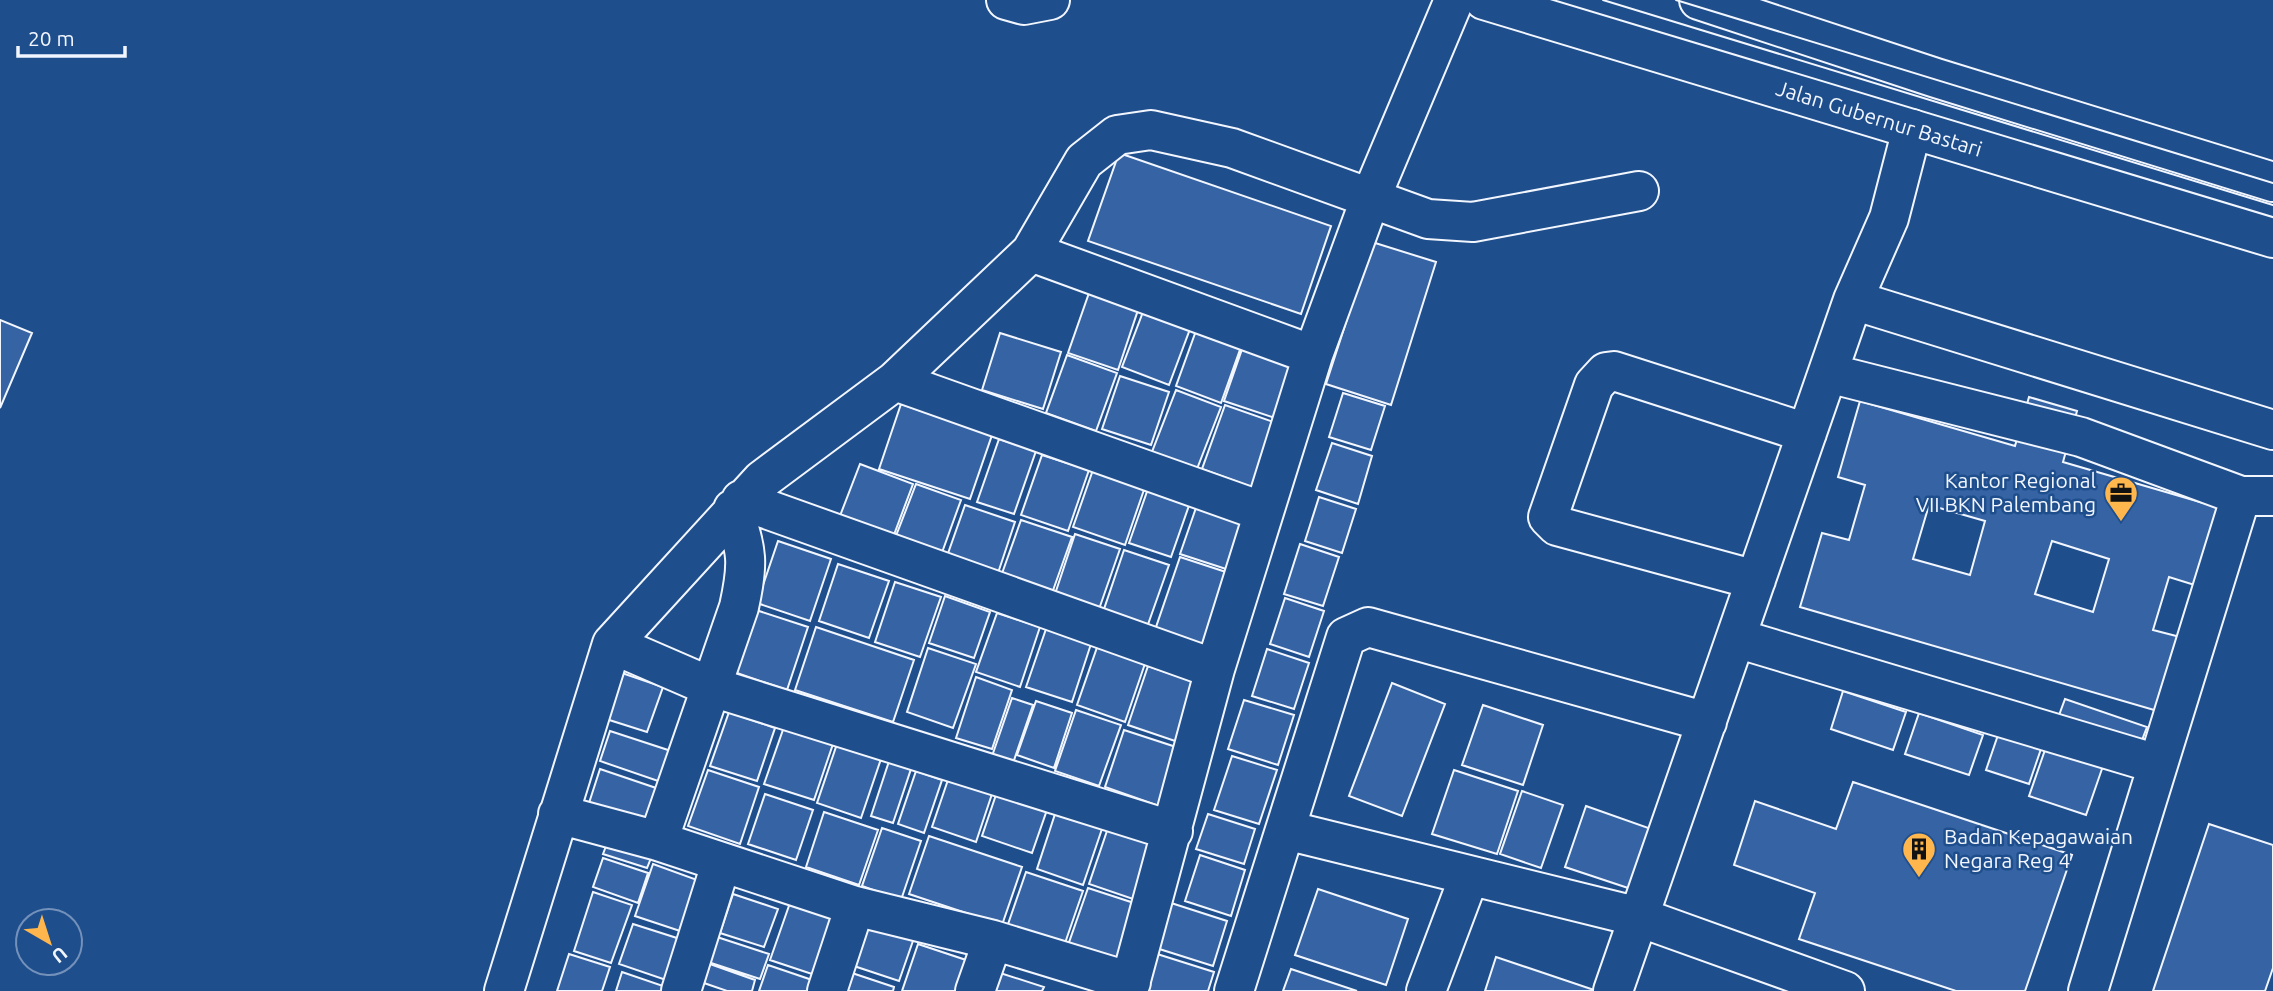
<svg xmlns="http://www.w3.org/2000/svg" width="2273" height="991" font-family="Ubuntu,sans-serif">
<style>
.building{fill:#3563a3;stroke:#f2f6ff;stroke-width:2;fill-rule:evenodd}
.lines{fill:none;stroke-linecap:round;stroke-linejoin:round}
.minor-casing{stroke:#f2f6ff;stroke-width:42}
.highway-casing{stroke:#f2f6ff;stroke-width:42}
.minor{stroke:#1f4e8c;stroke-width:38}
.highway{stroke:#1f4e8c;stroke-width:38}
.tram{stroke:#f2f6ff;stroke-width:2}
.labels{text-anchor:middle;stroke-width:5;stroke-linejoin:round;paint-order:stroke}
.street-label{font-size:21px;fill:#f2f6ff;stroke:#1f4e8c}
.poi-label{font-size:21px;fill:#f2f6ff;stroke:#1f4e8c;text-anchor:end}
</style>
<rect width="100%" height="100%" fill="#1f4e8c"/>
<!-- building -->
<path class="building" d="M1119,153L1331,226L1301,314L1088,241Z
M1372,242L1436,262L1391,405L1326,384Z
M1089,293L1138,310L1118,370L1068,353Z
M1143,312L1190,329L1169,385L1122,367Z
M0,320L32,333L0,408Z
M1197,328L1242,344L1221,403L1176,386Z
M1000,333L1061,352L1043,409L982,390Z
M1247,335L1303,354L1281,420L1224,401Z
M1067,355L1117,373L1096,431L1046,413Z
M1120,376L1169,392L1151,445L1102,429Z
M1176,390L1221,407L1195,474L1150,457Z
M1343,393L1385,406L1371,450L1329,437Z
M2029,397L2077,411L2063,462L2224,509L2201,587L2169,577L2153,630L2184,638L2161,712L1800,607L1822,533L1849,540L1865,485L1838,477L1860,401L2015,446ZM1929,505L1985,521L1970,575L1913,559ZM2052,541L2109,559L2093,612L2035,594Z
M901,404L992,435L970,499L879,469Z
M1225,405L1279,424L1254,488L1202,469Z
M999,439L1036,451L1014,514L977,502Z
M1332,443L1372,456L1358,504L1316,490Z
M1042,455L1089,470L1068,531L1021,515Z
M860,464L913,484L892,540L838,521Z
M1094,467L1146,484L1125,545L1073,527Z
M1150,483L1192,497L1171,557L1129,543Z
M916,484L961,500L940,558L894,541Z
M1319,497L1356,509L1342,553L1305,541Z
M1198,502L1244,518L1226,569L1180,554Z
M965,505L1015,522L997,576L946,559Z
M1021,520L1072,537L1051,596L1000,579Z
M1075,534L1120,549L1098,612L1054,597Z
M778,541L831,559L810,621L757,603Z
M1300,544L1339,557L1323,606L1284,594Z
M1124,550L1169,565L1146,630L1102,615Z
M1180,557L1232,574L1207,648L1155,630Z
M838,564L889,581L869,638L819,621Z
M895,582L941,597L920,657L875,642Z
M945,596L990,612L974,658L929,643Z
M1285,598L1324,611L1309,657L1270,644Z
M756,610L808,627L787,690L734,672Z
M997,613L1040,627L1020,687L976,672Z
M816,627L914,660L893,722L795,690Z
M1046,629L1091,644L1072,702L1026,687Z
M1101,636L1149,652L1125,722L1077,705Z
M928,648L976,664L953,728L907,712Z
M1267,649L1309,663L1294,709L1252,696Z
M1148,666L1198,683L1178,742L1128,725Z
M619,672L663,687L647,732L603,718Z
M976,677L1012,690L992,749L956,738Z
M1392,683L1445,704L1402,816L1349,796Z
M1843,691L1906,712L1893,750L1831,729Z
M1012,698L1033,705L1012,766L991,759Z
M2065,699L2147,727L2137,753L2055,726Z
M1244,700L1294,715L1278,765L1228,749Z
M1036,701L1072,713L1054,768L1017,755Z
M1483,705L1543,725L1523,785L1462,765Z
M1076,710L1121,725L1099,786L1055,771Z
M729,712L775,728L757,781L710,766Z
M1919,713L1983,735L1969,775L1905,754Z
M785,724L834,741L814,800L764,784Z
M1124,730L1179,748L1159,806L1105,787Z
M610,731L671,751L661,782L600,761Z
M1998,735L2041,749L2029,784L1986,770Z
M839,738L883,753L861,818L817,803Z
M2046,747L2103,766L2086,815L2029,796Z
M893,749L915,757L893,823L871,816Z
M1232,756L1277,770L1259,824L1214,810Z
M600,769L659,789L648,823L589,803Z
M708,770L759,787L740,844L688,826Z
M1454,770L1518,791L1497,854L1432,834Z
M916,771L942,780L924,833L898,824Z
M950,774L994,788L976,842L932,827Z
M1853,782L2072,855L2025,991H1956L1799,939L1815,893L1734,865L1755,801L1836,829Z
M999,786L1049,804L1032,853L982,836Z
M1522,791L1563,805L1541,868L1500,854Z
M765,794L813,810L796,860L748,844Z
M1586,806L1657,831L1637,891L1565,867Z
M1056,811L1103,826L1083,885L1037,869Z
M824,812L878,830L859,885L806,867Z
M1208,814L1255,829L1244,864L1196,849Z
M2209,824L2273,845V968L2265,991H2153Z
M1109,825L1154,840L1133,899L1089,884Z
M882,828L921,841L901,900L862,886Z
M611,833L655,848L647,868L603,854Z
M929,836L1022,867L1002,925L909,894Z
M1200,855L1245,870L1231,916L1185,901Z
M603,858L648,873L638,903L593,887Z
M653,864L700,881L683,932L635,916Z
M1026,872L1083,891L1064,946L1007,927Z
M1088,888L1137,904L1115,968L1066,951Z
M1318,889L1408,919L1386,985L1295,955Z
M593,892L632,905L611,963L574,951Z
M733,894L778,909L764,947L720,933Z
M791,900L835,914L815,975L770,960Z
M1168,902L1227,921L1213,966L1153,947Z
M869,923L914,938L899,981L854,966Z
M633,924L680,939L666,980L619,964Z
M717,937L769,954L760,979L708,962Z
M918,944L966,960L955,991H902Z
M1154,953L1214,972L1208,991H1141Z
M569,954L610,967L602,991H557Z
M1496,957L1597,991H1485Z
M710,964L755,980L752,991H727L704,983Z
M768,965L815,981L812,991H759Z
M1291,969L1357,991H1283Z
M622,972L666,987L664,991H616Z
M997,972L1044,987L1042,991H990Z
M852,973L894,987L893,991H845Z"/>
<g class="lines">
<!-- minor casing -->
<g class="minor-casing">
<path id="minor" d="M1006,0L1024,5L1050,0
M1031,252L1313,355
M1853,300L2273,430
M1828,373L2081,437L2241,496
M895,381L1264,512
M741,500L1215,669
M1756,580L1557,526L1548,517L1594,385L1606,372L1614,371L1807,433
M1736,638L2157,764
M612,644L709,686L1173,831
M558,814L658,841L855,906L993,940L1131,982
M1286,830L1639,917L1845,991
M658,841L739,607C749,562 747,552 733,509
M504,991L612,644L762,480L895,381L1031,252L1084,161L1117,135L1151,130L1232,148L1428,219L1473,222L1639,191
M681,991L721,864
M827,991L855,906
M975,991L993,940
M1128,991L1215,669L1313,355L1371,197L1454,0
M1234,991L1346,637L1368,627L1707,722
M1426,991L1469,877
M1613,991L1853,300L1889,218L1912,129
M2088,991L2241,496H2273"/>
</g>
<!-- highway casing -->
<g class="highway-casing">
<path id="highway" d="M1484,0L2273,238
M1699,0L1936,78L2273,182"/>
</g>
<!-- minor -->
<use href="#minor" class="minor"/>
<!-- highway -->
<use href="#highway" class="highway"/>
<!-- tram -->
<path class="tram" d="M1603,0L2273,205
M1676,0L2273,183"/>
</g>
<!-- icons -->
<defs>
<g id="office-pin" transform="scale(1.75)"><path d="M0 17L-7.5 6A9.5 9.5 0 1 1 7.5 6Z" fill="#ffb74d" stroke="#1f4e8c"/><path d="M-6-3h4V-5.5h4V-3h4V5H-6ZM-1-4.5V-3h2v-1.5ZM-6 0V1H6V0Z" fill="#111"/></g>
<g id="building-pin" transform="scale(1.75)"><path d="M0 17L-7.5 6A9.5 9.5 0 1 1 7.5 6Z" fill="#ffb74d" stroke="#1f4e8c"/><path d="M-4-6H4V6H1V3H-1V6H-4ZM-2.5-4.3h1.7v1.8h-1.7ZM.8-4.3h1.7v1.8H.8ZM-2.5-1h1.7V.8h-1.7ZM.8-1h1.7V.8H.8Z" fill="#111"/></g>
</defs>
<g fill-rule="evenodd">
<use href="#office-pin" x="2121" y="493"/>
<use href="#building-pin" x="1919" y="849"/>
</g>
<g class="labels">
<!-- street labels -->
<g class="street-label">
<text transform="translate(1879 119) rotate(17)" y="7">Jalan Gubernur Bastari</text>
</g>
<!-- poi labels -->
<g class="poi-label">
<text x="2096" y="488">Kantor Regional<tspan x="2096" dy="24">VII BKN Palembang</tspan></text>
<text x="1944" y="844" text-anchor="start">Badan Kepagawaian<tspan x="1944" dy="24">Negara Reg 4</tspan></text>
</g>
</g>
<!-- north arrow -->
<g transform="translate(49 942) rotate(141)"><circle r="33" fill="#1f4e8c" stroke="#7391ba" stroke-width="2"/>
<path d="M0-5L12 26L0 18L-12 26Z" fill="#ffb74d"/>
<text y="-10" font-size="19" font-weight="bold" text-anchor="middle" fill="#f2f6ff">U</text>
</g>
<!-- scale -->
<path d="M18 46v10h107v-10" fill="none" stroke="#f2f6ff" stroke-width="3.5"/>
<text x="28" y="46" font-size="21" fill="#f2f6ff" stroke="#1f4e8c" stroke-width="5" paint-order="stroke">20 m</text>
</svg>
